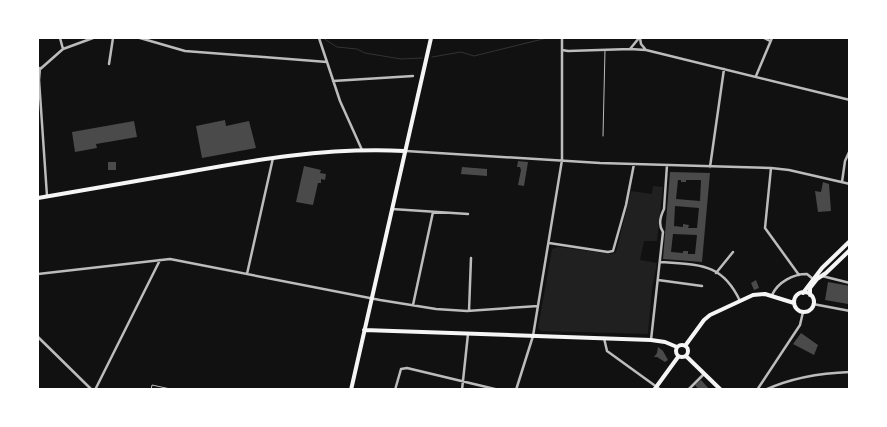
<svg xmlns="http://www.w3.org/2000/svg" width="887" height="427" font-family="Rubik,sans-serif">
<style>
.green{fill:#202020}
.lines{fill:none;stroke-linecap:round;stroke-linejoin:round}
.stream{stroke:#333;stroke-width:1}
.building{fill:#4a4a4a;fill-rule:evenodd}
.service{stroke:#bcbcbc;stroke-width:1}
.minor{stroke:#bcbcbc;stroke-width:2.5}
.secondary{stroke:#f5f5f5;stroke-width:4}
</style>
<rect width="100%" height="100%" fill="#111"/>
<!-- green -->
<path class="green" d="M653,186L663,187L657,241H644L640,260L657,263L652,289L648,334L541,331L538,328L552,249L558,247L612,254L616,252L631,191L652,194Z"/>
<g class="lines">
<!-- stream -->
<path class="stream" d="M323,38L337,47L357,49L365,53L401,59L422,58
M432,57L461,52L474,56L482,54L547,38"/>
</g>
<!-- building -->
<path class="building" d="M225,120L226,126L249,121L256,148L202,158L196,126Z
M134,121L137,137L96,144L97,148L75,152L72,132Z
M518,161L528,162L524,186L518,185L521,170L520,167H517Z
M108,162H116V170H108Z
M304,166L321,170L320,173L326,174L325,180L321,179V183H318L313,205L296,202Z
M462,167L487,169V176L461,174Z
M670,172L710,173L702,262L663,259ZM678,180H681V182H686V180H701L700,201L676,199ZM675,206L699,208L697,228H688L689,225L683,224V227L674,226ZM673,234L697,235L695,254H688V251H683V253L671,252Z
M823,182L829,184L831,211L818,212L815,191L821,192Z
M756,280L759,288L754,290L751,283Z
M828,282L850,286L848,304L825,300Z
M801,333L818,345L814,355L793,344Z
M658,347L663,351L668,360L665,362L657,357H654L657,353Z
M701,380L710,390H699L695,385Z"/>
<g class="lines">
<!-- service -->
<path class="service" d="M603,136L605,50
M151,390L152,385L175,390"/>
<!-- minor -->
<path class="minor" d="M60,38L63,49
M140,38L185,51L327,62
M319,38L340,101L362,150
M640,38L641,44L646,50
M764,38L770,41
M630,49L639,38
M562,50L568,51L630,49L646,50L850,100
M109,64L113,38
M40,68L39,80L47,196
M38,71L63,49L93,38
M756,76L772,38
M333,81L413,76
M406,151L600,163L771,168L789,170L850,184
M710,167L724,69
M771,168L765,228L799,275
M842,182L845,161L850,150
M392,209L468,214
M549,243L608,252L613,251L626,205L634,164
M660,262C698,265 722,262 740,301
M716,273L733,252
M38,274L170,259L380,300L436,309L467,311L538,306
M247,274L273,158
M822,276L850,283
M658,280L702,286
M772,295C778,282 793,274 807,274L813,279
M813,304L850,311
M413,305L433,212
M469,311L471,258
M38,337L92,390
M604,338L607,351L661,390
M651,340L663,232C658,225 660,217 664,209L667,165
M95,390L160,260
M395,390L401,369L407,368L499,390
M462,390L468,334
M516,390L533,336L562,160V38
M688,390L704,374
M757,390L800,325L803,312
M765,390C791,378 821,373 850,372"/>
<!-- secondary -->
<path class="secondary" d="M38,198C84,190 130,182 177,174C252,160 328,147 404,151
M794 302a10 10 0 1 1 20 0a10 10 0 1 1-20 0Z
M803,293L822,268L850,241
M810,295V288L817,279L826,273L850,250
M364,330L651,340L665,342L677,347
M676 351a6 6 0 1 1 12 0a6 6 0 1 1-12 0Z
M685,346L704,320L710,315L753,295L765,294L794,303
M686,356L721,390
M351,390L431,38
M654,390L678,357"/>
</g>
<!-- border -->
<rect width="887" height="427" fill="none" stroke="#ffffff" stroke-width="78"/>
</svg>
